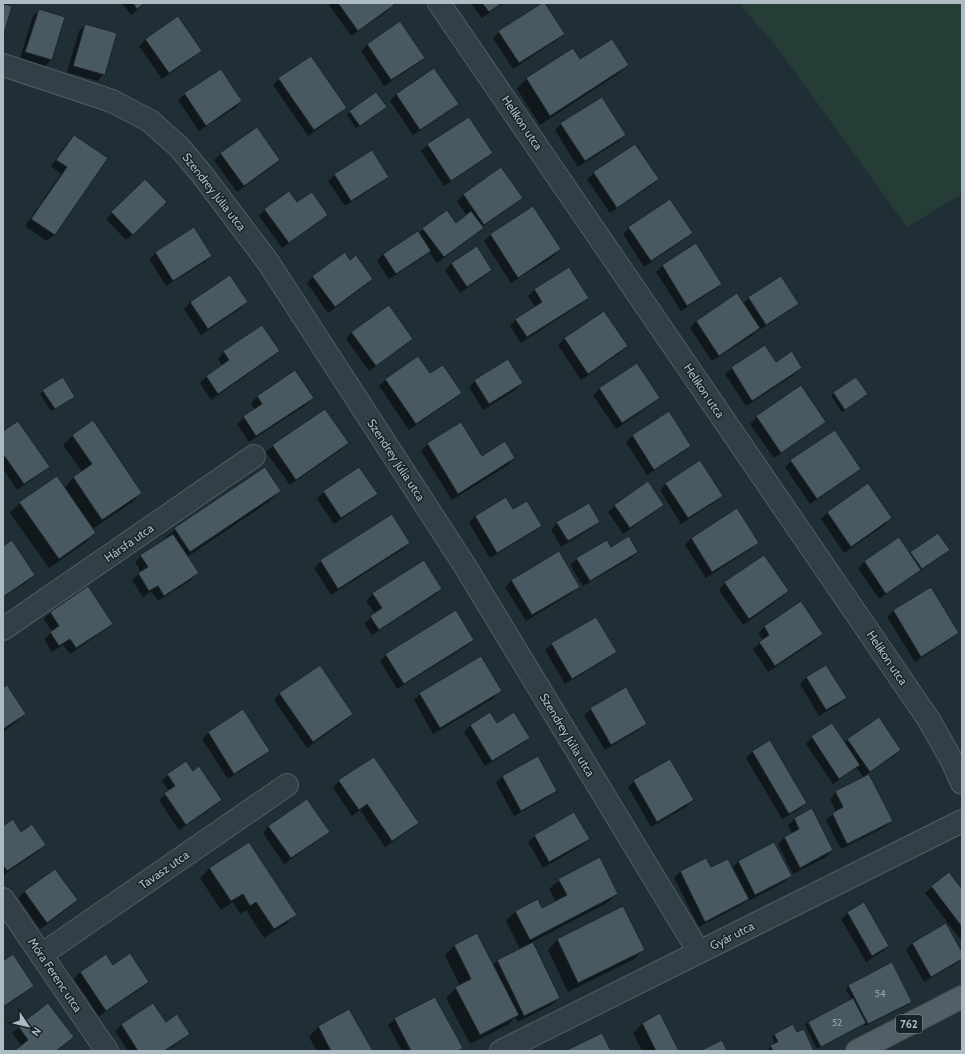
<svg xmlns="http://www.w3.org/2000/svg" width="965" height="1054" font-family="Cabin,sans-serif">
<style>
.green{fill:#263c37}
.shadow{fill:#0007}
.building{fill:#485961;stroke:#1b262c}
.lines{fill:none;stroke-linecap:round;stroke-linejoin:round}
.street-casing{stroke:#515d64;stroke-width:24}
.primary-casing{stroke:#404b52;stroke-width:24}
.street{stroke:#333f46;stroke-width:22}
.primary{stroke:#515f66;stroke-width:22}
.labels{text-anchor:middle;stroke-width:3;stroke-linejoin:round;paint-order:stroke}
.number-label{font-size:10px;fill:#94a2aa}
.shield{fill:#19242a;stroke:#818e95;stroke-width:1}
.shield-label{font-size:11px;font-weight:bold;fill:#adbbc3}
.street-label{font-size:12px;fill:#adbbc3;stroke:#19242a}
</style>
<rect width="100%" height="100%" fill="#202e35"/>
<!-- green -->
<path class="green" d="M739,3H962V194L907,227L779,50Z"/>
<!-- shadow -->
<path class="shadow" d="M122,3H146L131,15Z
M332,3H391L392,5L386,12L351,36L329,5Z
M471,3H503L482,18Z
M40,10L64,17L51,60L45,66L20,58L33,16Z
M400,23L423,57L417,64L384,86L361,51L367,45Z
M85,25L104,74L97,81L67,72L79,31Z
M499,32L563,34L557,40L513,69L493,38Z
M146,39L201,51L194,57L162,79L139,46Z
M573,49L580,60L628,65L618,74L540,125L517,89L526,79Z
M279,79L345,108L339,114L308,136L273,85Z
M185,94L241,101L235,108L199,131L178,100Z
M396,94L457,104L451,110L413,135L390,101Z
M383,110L356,128L347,115L350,112Z
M561,124L625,134L619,141L578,167L555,130Z
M256,128L279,160L273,166L237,192L214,160L221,154Z
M74,136L106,158L54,235L47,241L25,226L61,174L51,166L68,142Z
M428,145L492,153L485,159L444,186L421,151Z
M501,168L521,198L515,204L482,227V228L476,234L437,263L429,252L423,257L389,279L377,261L383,254L417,232L418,234L423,229L456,224L467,216L457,201L463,195Z
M594,173L658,179L652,185L610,213L587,179Z
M335,175L388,177L381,183L345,206L328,181Z
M145,181L166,202L126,240L106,219Z
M297,204L326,214L320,221L282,248L259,216L265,210Z
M629,228L691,233L685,239L644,267L623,234Z
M194,229L211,256L205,262L166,286L149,259L156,253Z
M491,235L560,249L554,256L511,283L484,241Z
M476,247L491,270L485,276L460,293L445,270L451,264Z
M350,261L372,279L366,285L328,313L307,283L313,277Z
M663,266L721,284L714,290L681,311L656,272Z
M535,290L588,297L581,304L521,343L510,326L516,319L535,307L528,296Z
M749,298L797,304L791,310L759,330L758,329L753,335L712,361L690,328L696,321L743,304Z
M190,302H247L241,308L201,335L184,309Z
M603,312L627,346L620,353L581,380L558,345L564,339Z
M352,332L412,339L405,345L369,371L346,339Z
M279,351L273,357L211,400L200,383L206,377L222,365L218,359L224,352Z
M775,363L801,368L794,375L746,406L725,374L732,368Z
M295,372L313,398L306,405L249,442L237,424L244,417L255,410L251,403L257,397Z
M856,378L867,394L842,412L831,396Z
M386,380L461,393L454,399L409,430L379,386Z
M475,381L522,383L515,390L483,410L469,387Z
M801,387L824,421L818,428L774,458L750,424L757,417Z
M600,389L659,398L652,404L616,429L593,395Z
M43,391L70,400L51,411L40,394Z
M668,412L689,446L683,452L647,475L626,442L632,436Z
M461,424L482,457L514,458L508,465L452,500L421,451L428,444Z
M3,432L48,467L42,473L17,490L3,469Z
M73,435L141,493L131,503L92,529L95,533L85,543L49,568L10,513L20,503L64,488L74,477L82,472L63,445Z
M348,443L341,450L290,485L266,452L273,446Z
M791,461L859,469L853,475L810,504L785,467Z
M359,468L376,494L370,500L334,524L317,499L323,492Z
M666,484L722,496L715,502L681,524L660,490Z
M868,484L891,518L885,525L844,553L821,519L827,513Z
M279,491L270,501L187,557L197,573L191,580L158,601L151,591L143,597L132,580L141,572L135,562L141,556L166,540L165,538L175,529Z
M506,498L513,511L541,526L534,532L490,558L469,523L475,516Z
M663,505L656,511L623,534L608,512L615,506Z
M737,510L758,543L751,549L706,578L685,545L691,538Z
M392,516L409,543L403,549L331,595L314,568L321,561Z
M599,522L592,528L561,547L551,530L557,523Z
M898,538L909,554L911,552L946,553L879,599L858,568L864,562Z
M3,547L34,575L28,581L3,598Z
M611,548L637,552L631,558L583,586L570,565L577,559Z
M424,562L441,589L435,595L372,635L364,623L375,614L366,601L373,594Z
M512,580L578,587L572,593L526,621L505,587Z
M725,583L788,591L782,597L743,625L719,590Z
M88,588L112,623L105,630L70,654L63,645L52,652L44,639L52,632L44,619L50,613Z
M930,588L958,633L951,639L915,662L887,617L893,611Z
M801,602L822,634L815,641L768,672L753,649L763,640L758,633L764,627Z
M473,640L467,646L397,689L380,661L386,655Z
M552,644L616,652L609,658L565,684L545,650Z
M826,666L845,698L839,704L819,716L800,684L806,678Z
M3,689L25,714L15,723L3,732Z
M500,691L494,698L433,734L414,700L420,694Z
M280,693L352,714L346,720L307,748L274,700Z
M591,709L646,724L639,730L605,750L584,715Z
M243,710L269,751L262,757L228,779L202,739L208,733Z
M496,724L528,738L522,744L485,766L464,732L471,725Z
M812,737L844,743L848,739L900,750L894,756L864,776L891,821L885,827L841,849L826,820L836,812L830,799L836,792L864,778L856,767L833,784L806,744Z
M770,741L806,803L800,809L782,819L746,758L752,752Z
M537,757L555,790L549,797L514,816L496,783L502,777Z
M192,772L221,800L215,806L179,830L159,800L169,791L162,781L168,775Z
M339,781L417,823L411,829L385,847L360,810L352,816L333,788Z
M634,781L693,800L686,807L651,827L628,787Z
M794,819L832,850L826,857L793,874L778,844L784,838L792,833L788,825Z
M269,826L329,832L322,838L284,864L263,833Z
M3,827L21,833L45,845L39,851L3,875Z
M535,836L589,839L582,845L543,868L528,842Z
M706,859L711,869L732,868L738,862L790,876L784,882L749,901L748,899L741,905L699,927L674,878L680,872Z
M210,868L295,915L286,924L264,938L246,910L240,914L233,902L221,910L200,878Z
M55,870L77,900L70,907L40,929L18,898L24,892Z
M949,873L962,891V938L960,939L925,893Z
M559,880L617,894L607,903L532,942L559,998L553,1004L518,1022L515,1017L509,1024L470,1044L446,998L456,988L460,986L445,955L454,946L477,934L493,965L497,961L520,949L506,921L515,912L537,900L542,909L556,902L549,889Z
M623,907L644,949L634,959L568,992L548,950L557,940Z
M848,913L888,946L882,952L866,962L841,919Z
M945,924L962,954V959L957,963L924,982L906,950L912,943Z
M3,962L33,986L26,992L3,1008Z
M113,967L148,982L142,988L99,1016L74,979L80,972Z
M849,986L911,1002L908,1005L865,1026L864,1024L817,1049L805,1025L808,1022L852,1000L846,989Z
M435,998L461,1048L459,1051H402L388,1025L395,1019Z
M152,1004L165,1023L189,1034L182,1040L166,1051H128L115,1031L121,1025Z
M48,1005L72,1037L56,1051H16L22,1046L12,1033Z
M349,1010L372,1051H317L309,1037L318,1027Z
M643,1023L678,1051H642L633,1033Z
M775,1034L812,1051H769L768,1049L775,1044L772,1037Z"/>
<!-- building -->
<path class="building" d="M133,3H145L137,9Z
M338,3H392L394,5L358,31Z
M482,3H502L489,12Z
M542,3H545L565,34L519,63L498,31Z
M3,4L12,6L3,37Z
M39,9L65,17L52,60L25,52Z
M178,16L202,51L169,73L145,39Z
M400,21L425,58L391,80L367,44Z
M85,24L117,33L105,75L73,66Z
M612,39L629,65L550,116L526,78L573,48L580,59Z
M311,56L347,108L314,130L278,78Z
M434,68L459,104L420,130L396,94Z
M221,69L242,101L206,126L184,93Z
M376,92L387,107L360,126L349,111Z
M602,97L626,135L585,161L560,123Z
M469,117L493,153L451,181L427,144Z
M257,127L280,160L244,186L220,153Z
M74,135L108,158L55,235L31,219L67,167L56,160Z
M635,144L659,179L617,208L593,172Z
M372,150L389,177L351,201L334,174Z
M501,167L523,198L484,225L463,194Z
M145,179L167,202L133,235L111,212Z
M289,191L297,202L312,192L328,215L289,243L264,209Z
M670,199L693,233L651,261L628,227Z
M533,206L561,249L518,278L490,234Z
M447,210L456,223L471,211L484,228L444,257L422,228Z
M194,227L212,256L173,281L155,252Z
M418,231L431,251L396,274L383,254Z
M696,243L722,284L687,306L662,265Z
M477,246L492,270L467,287L451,263Z
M345,252L350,260L356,255L373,279L335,307L312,276Z
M569,267L589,298L527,337L515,319L542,302L534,289Z
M230,275L248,302L208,329L190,302Z
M781,276L799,304L766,325L748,297Z
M737,293L760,328L719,356L696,321Z
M389,305L413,339L376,366L351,332Z
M604,311L628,346L588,374L564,338Z
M262,325L280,351L218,394L206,376L229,360L223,351Z
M765,345L776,362L792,351L802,368L752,401L731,367Z
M418,356L430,373L443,365L462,393L416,424L385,379Z
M508,359L523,383L489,404L474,380Z
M637,363L660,398L622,423L599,388Z
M295,370L314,398L256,436L243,416L262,404L257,396Z
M63,377L75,397L55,409L42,390Z
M856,377L868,394L845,410L833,392Z
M801,385L826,422L781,453L756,416Z
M325,409L349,443L296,480L272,445Z
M669,411L691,446L654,470L632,435Z
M93,420L142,493L102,520L73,477L92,464L72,435Z
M18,421L50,467L24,484L3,454V431Z
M461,422L482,456L505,441L515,458L458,494L427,443Z
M835,430L861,469L817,499L790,460Z
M700,460L723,496L688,518L665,483Z
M265,467L281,491L190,552L174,528Z
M359,467L378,494L341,518L323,491Z
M57,476L96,533L59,559L19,502Z
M648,481L664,505L630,528L614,505Z
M868,483L892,518L851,547L827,512Z
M506,497L513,509L527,501L542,526L497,553L475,516Z
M589,503L600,522L568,541L556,522Z
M737,508L759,543L712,572L691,538Z
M392,514L410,543L338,589L320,560Z
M938,533L950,550L922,569L910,552Z
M173,534L199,573L164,596L158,586L149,591L138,573L148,567L140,555Z
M629,536L638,552L590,581L576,558L607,540L611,547Z
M899,537L921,570L886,594L864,561Z
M12,540L35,575L3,597V546Z
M559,551L580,587L532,615L511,580Z
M764,555L789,591L749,619L724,582Z
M424,560L442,589L379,630L370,616L382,608L372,593Z
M88,586L113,624L76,648L70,639L59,646L50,632L59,626L50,612Z
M931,587L959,633L921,657L893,610Z
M801,601L823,634L775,666L759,642L769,635L764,626Z
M456,610L474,640L404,684L385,654Z
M596,617L617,652L572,679L551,643Z
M481,656L502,691L440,728L419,693Z
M320,665L353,714L313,742L279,693Z
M826,665L847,698L826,710L806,677Z
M7,685L26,714L3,729V688Z
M626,687L647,724L611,745L590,708Z
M243,709L270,751L234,774L208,732Z
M490,712L497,723L514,712L530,738L492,761L470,725Z
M879,717L901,750L870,772L847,739Z
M832,723L860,765L839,779L811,736Z
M770,740L807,803L789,814L752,751Z
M538,756L557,791L521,811L502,776Z
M374,757L419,823L392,841L367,804L359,810L338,780Z
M670,759L694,800L657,822L633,780Z
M186,761L193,771L199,766L222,800L186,825L164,793L175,786L167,774Z
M869,774L893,821L847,844L832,813L843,807L835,791Z
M307,799L330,832L291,858L268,826Z
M812,808L833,850L800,868L784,837L799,829L794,818Z
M574,812L590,839L549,862L534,835Z
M13,819L21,832L32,824L46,845L7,871L3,865V826Z
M249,842L297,915L274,929L256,902L250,906L243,894L231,901L209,868Z
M774,842L792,876L755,895L738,861Z
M600,857L618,894L530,940L515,911L538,899L542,908L567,895L558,879Z
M706,858L711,867L728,859L749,899L705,922L680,871Z
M55,869L78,900L47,923L24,891Z
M949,872L962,889V927L931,886Z
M864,902L889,946L872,956L847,912Z
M623,906L645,950L578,983L557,939Z
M946,923L962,952V959L931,977L912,943Z
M477,933L519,1015L480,1035L455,987L471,979L454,945Z
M533,942L560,998L524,1016L497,960Z
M130,953L149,982L106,1011L80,972L106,954L113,965Z
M13,954L34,986L3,1007V961Z
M892,962L912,1002L868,1024L848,985Z
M435,997L463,1048L458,1051H411L394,1018Z
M853,998L866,1023L821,1047L808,1022Z
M48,1003L74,1037L56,1051H14L28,1040L18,1026Z
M153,1003L166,1022L177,1014L190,1034L164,1051H138L121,1024Z
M349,1009L373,1051H331L318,1026Z
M660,1013L679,1051H656L642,1023Z
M793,1024L797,1032L804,1029L814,1051H773L770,1045L778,1042L774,1034Z
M602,1033L611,1051H565Z
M722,1040L727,1051H700Z"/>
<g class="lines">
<!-- street casing -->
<g class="street-casing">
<path id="street" d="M439,3L929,720L951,759L962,783
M3,65L112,101L150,121L179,147L201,173L268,262L465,566L699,952
M3,629L254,456
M3,899L107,1051
M41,955L287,785
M501,1051L962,821"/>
</g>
<!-- primary casing -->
<g class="primary-casing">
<path id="primary" d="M857,1051L962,997"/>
</g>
<!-- street -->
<use href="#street" class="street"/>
<!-- primary -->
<use href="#primary" class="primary"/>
</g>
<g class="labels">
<!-- number labels -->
<g class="number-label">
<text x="880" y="997">54</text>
<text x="837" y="1026">52</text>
</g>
<!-- shield labels -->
<rect class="shield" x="896" y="1015" width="26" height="18" rx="3"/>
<g class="shield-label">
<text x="909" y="1028">762</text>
</g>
<!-- street labels -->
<g class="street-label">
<text transform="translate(522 123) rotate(56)" y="4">Helikon utca</text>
<text transform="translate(214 192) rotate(52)" y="4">Szendrey Júlia utca</text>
<text transform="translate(704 391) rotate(56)" y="4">Helikon utca</text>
<text transform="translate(396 460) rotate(57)" y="4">Szendrey Júlia utca</text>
<text transform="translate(129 543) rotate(-35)" y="4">Hársfa utca</text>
<text transform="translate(887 658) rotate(56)" y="4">Helikon utca</text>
<text transform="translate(567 735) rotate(59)" y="4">Szendrey Júlia utca</text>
<text transform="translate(164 870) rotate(-35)" y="4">Tavasz utca</text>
<text transform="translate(732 936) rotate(-27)" y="4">Gyár utca</text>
<text transform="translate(55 975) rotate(56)" y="4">Móra Ferenc utca</text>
</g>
</g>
<!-- border -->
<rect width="965" height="1054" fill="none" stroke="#adbbc3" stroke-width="8"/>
<!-- north arrow -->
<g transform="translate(28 1026) rotate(125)" stroke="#19242a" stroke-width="3" paint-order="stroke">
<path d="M0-3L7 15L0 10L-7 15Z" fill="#adbbc3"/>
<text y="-6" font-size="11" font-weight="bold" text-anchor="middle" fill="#adbbc3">N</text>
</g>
</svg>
